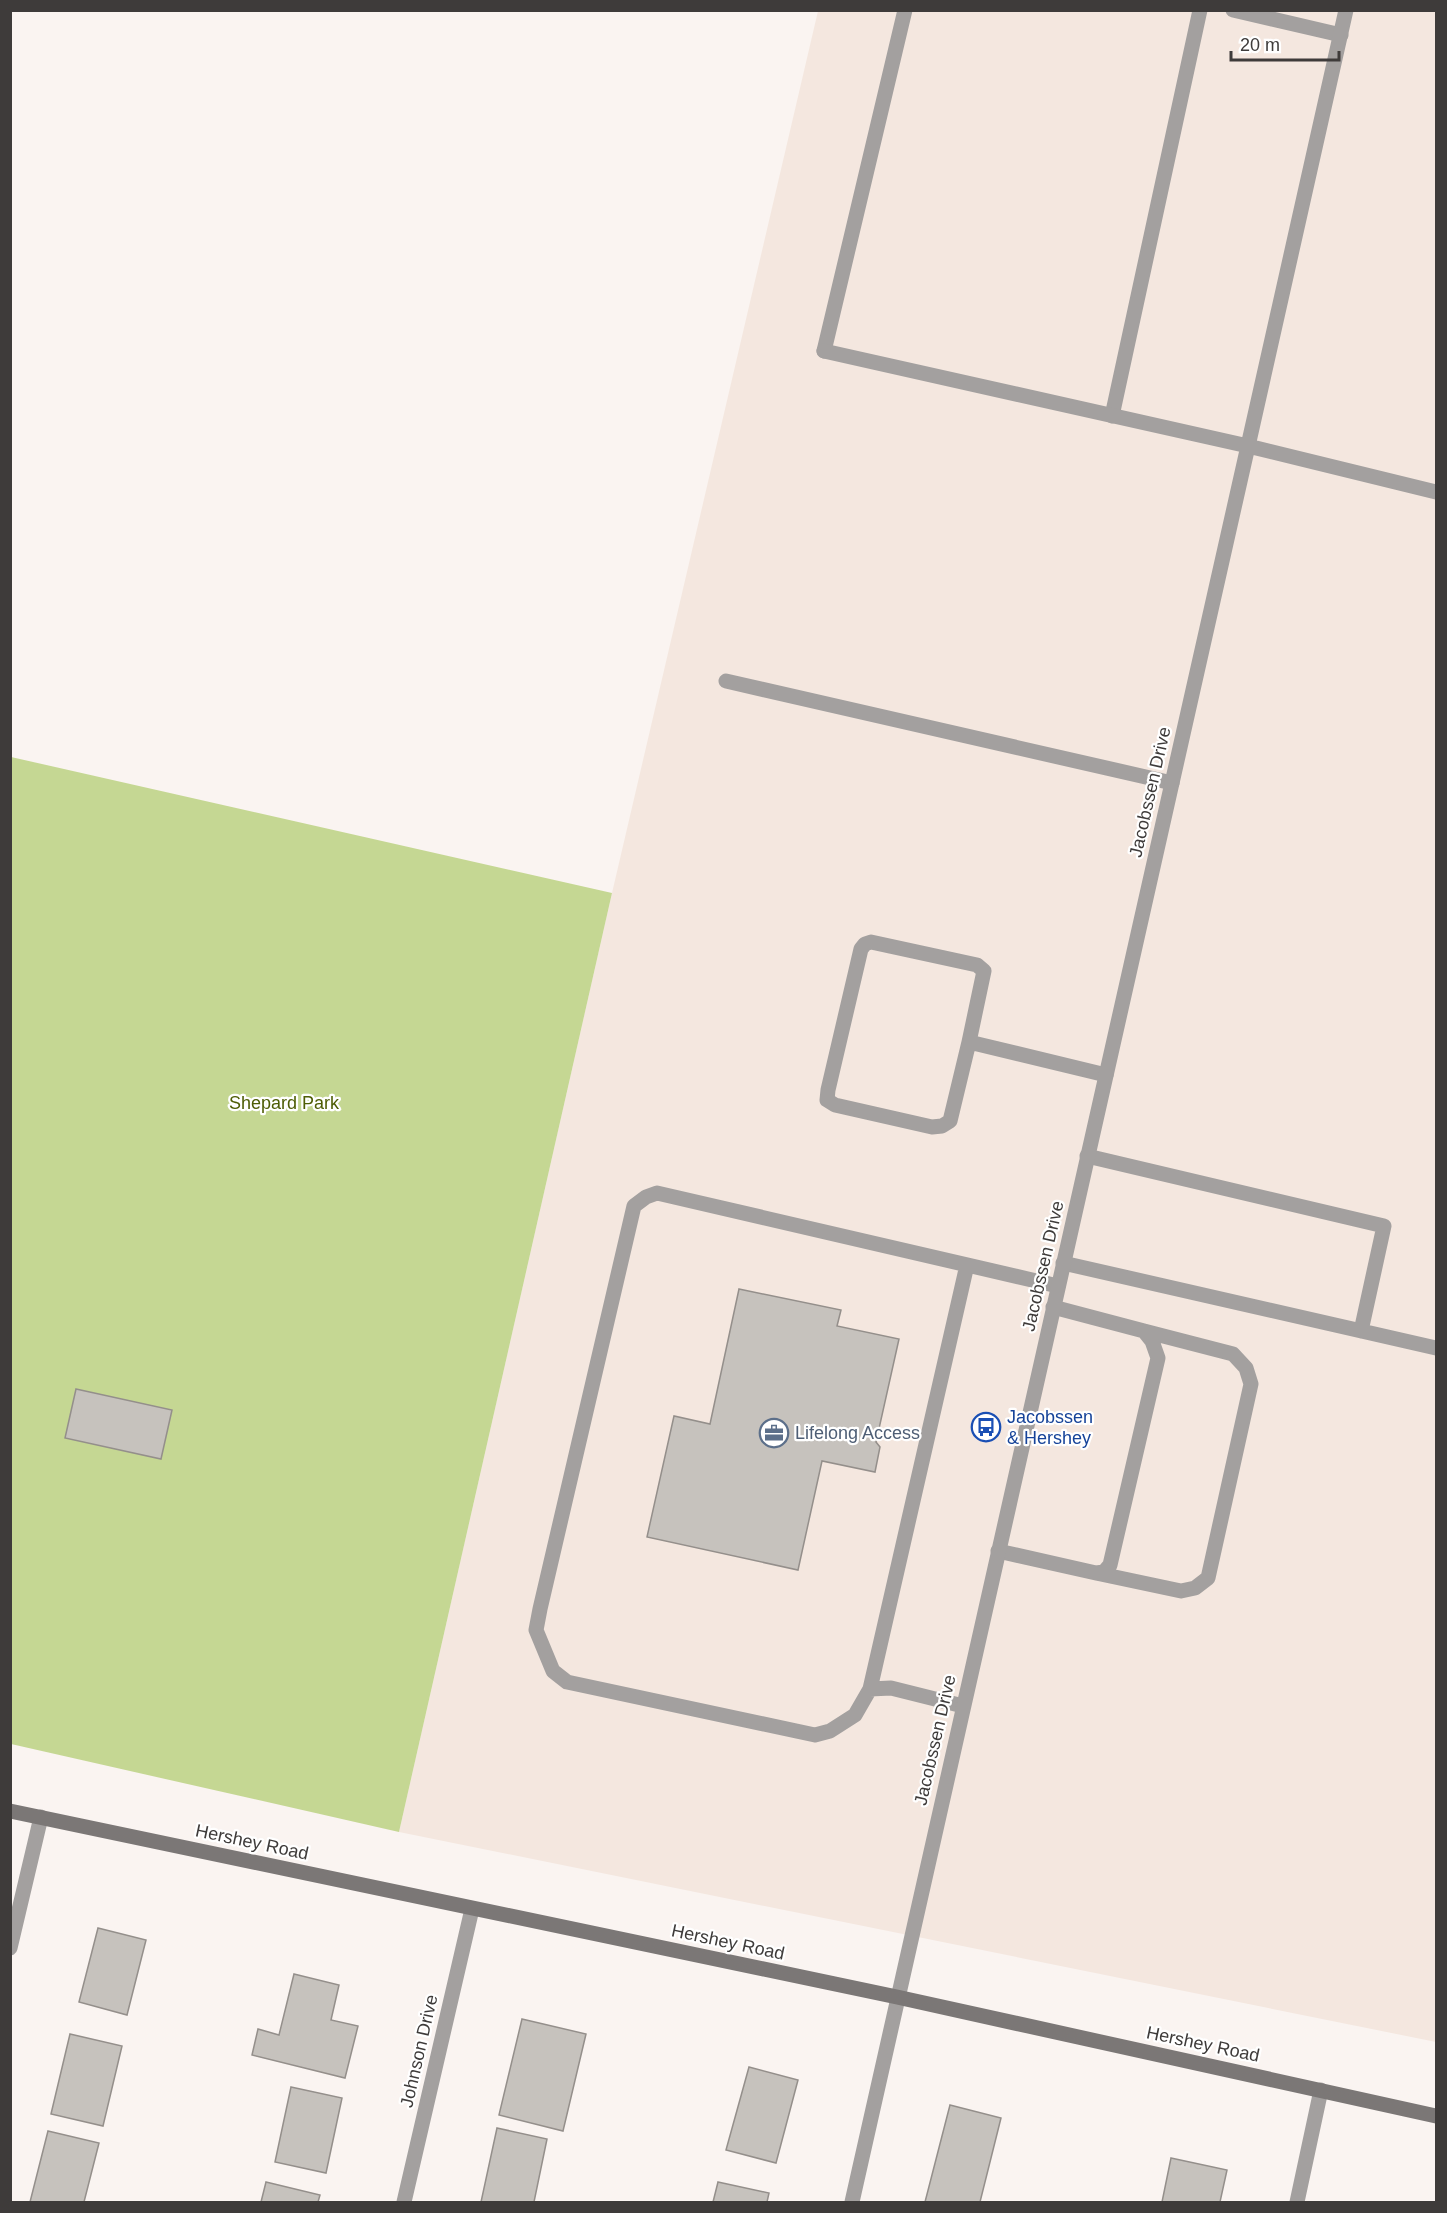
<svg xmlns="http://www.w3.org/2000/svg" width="1447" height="2213" font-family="Helvetica,sans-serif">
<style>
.built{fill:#f4e7df}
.green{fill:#c5d793}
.building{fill:#c6c2bd;stroke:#948f8b;stroke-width:1.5}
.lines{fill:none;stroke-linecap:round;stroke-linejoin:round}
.lane{stroke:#a3a09f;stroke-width:15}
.street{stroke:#a3a09f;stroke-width:15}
.secondary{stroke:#7b7776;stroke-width:15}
.labels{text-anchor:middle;stroke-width:4.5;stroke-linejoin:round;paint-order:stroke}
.street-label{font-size:18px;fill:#3e3b3a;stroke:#fff}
.park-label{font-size:18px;fill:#4e5d05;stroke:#fff}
.transit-label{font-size:18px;fill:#164399;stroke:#fff;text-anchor:start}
.service-label{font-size:18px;fill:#4e5e75;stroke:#fff;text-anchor:start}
</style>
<rect width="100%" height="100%" fill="#faf4f1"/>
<!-- built -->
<path class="built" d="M818,11H1436V2042L399,1832L612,893Z"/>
<!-- green -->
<path class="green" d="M11,757L612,893L399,1832L11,1744Z"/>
<!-- building -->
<path class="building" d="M739,1289L841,1310L837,1326L899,1339L876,1442L880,1447L875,1472L822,1461L798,1570L647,1537L674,1416L710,1424Z
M76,1389L172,1410L161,1459L65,1438Z
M98,1928L146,1940L127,2015L79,2002Z
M294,1974L339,1985L331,2020L358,2026L345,2078L252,2055L258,2029L279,2035Z
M522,2019L586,2034L563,2131L499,2115Z
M70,2034L122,2046L103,2126L51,2114Z
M749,2067L798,2080L776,2163L726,2150Z
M291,2087L342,2098L326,2173L275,2162Z
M950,2105L1001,2118L980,2202H925Z
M497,2128L547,2139L534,2202H481Z
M48,2131L99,2143L84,2202H30Z
M1171,2158L1227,2170L1220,2202H1162Z
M266,2182L320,2195L318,2202H261Z
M718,2182L769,2193L767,2202H713Z"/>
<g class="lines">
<!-- lane -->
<path class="lane" d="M1233,10L1341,35
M824,351L905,10
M1112,416L1200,10
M726,681L1172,783
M969,1042L984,971L977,965L871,942L865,944L861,949L828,1090L827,1100L835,1105L932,1127L942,1126L950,1121L969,1042L1106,1075
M1087,1156L1384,1226L1361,1331
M1063,1263L1436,1348
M998,1551L1096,1573L1104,1572L1110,1565L1158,1358L1152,1341L1144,1331L1053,1307
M1096,1573L1181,1591L1195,1588L1208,1578L1251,1384L1246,1368L1233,1354L1144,1331
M870,1689L967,1265
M963,1706L891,1688L870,1689L855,1715L830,1731L815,1735L567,1682L553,1671L536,1630L540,1609L634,1206L646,1197L657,1193L1058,1286"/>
<!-- street -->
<path class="street" d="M824,351L1248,446L1346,10
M10,1948L41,1817
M404,2202L472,1909
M852,2202L1248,446L1436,492
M1297,2202L1321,2090"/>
<!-- secondary -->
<path class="secondary" d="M10,1811L897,1997L1436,2116"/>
</g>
<!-- icons -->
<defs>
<g id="bus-ring" transform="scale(1.5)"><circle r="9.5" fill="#fff" stroke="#1a4fb4" stroke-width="1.5"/><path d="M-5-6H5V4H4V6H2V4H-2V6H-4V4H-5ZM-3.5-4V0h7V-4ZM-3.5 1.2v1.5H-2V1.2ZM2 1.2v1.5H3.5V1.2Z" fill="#1a4fb4"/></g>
<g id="office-ring" transform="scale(1.5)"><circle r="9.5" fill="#fff" stroke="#5c6f8a" stroke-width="1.5"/><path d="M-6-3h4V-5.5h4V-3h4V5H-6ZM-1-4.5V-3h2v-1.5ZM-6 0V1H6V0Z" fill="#5c6f8a"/></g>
</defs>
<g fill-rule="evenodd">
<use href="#bus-ring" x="986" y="1427"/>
<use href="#office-ring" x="774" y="1433"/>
</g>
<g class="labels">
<!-- street labels -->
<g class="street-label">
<text transform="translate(1150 792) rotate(-77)" y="6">Jacobssen Drive</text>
<text transform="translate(1043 1266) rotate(-77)" y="6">Jacobssen Drive</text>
<text transform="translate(935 1740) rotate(-77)" y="6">Jacobssen Drive</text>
<text transform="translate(252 1842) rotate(12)" y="6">Hershey Road</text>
<text transform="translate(728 1942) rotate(12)" y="6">Hershey Road</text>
<text transform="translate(1203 2044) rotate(12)" y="6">Hershey Road</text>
<text transform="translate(419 2051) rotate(-77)" y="6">Johnson Drive</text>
</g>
<!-- park labels -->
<g class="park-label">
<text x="284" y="1109">Shepard Park</text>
</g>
<!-- transit labels -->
<g class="transit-label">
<text x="1007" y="1423">Jacobssen<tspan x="1007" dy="21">&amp; Hershey</tspan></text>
</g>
<!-- service labels -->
<g class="service-label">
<text x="795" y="1439">Lifelong Access</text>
</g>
</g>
<!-- border -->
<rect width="1447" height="2213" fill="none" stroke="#3e3b3a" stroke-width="24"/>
<!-- scale -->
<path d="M1231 51v9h108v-9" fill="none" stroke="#3e3b3a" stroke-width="3"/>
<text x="1240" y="51" font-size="18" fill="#3e3b3a" stroke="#ffffff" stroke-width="4.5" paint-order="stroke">20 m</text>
</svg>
